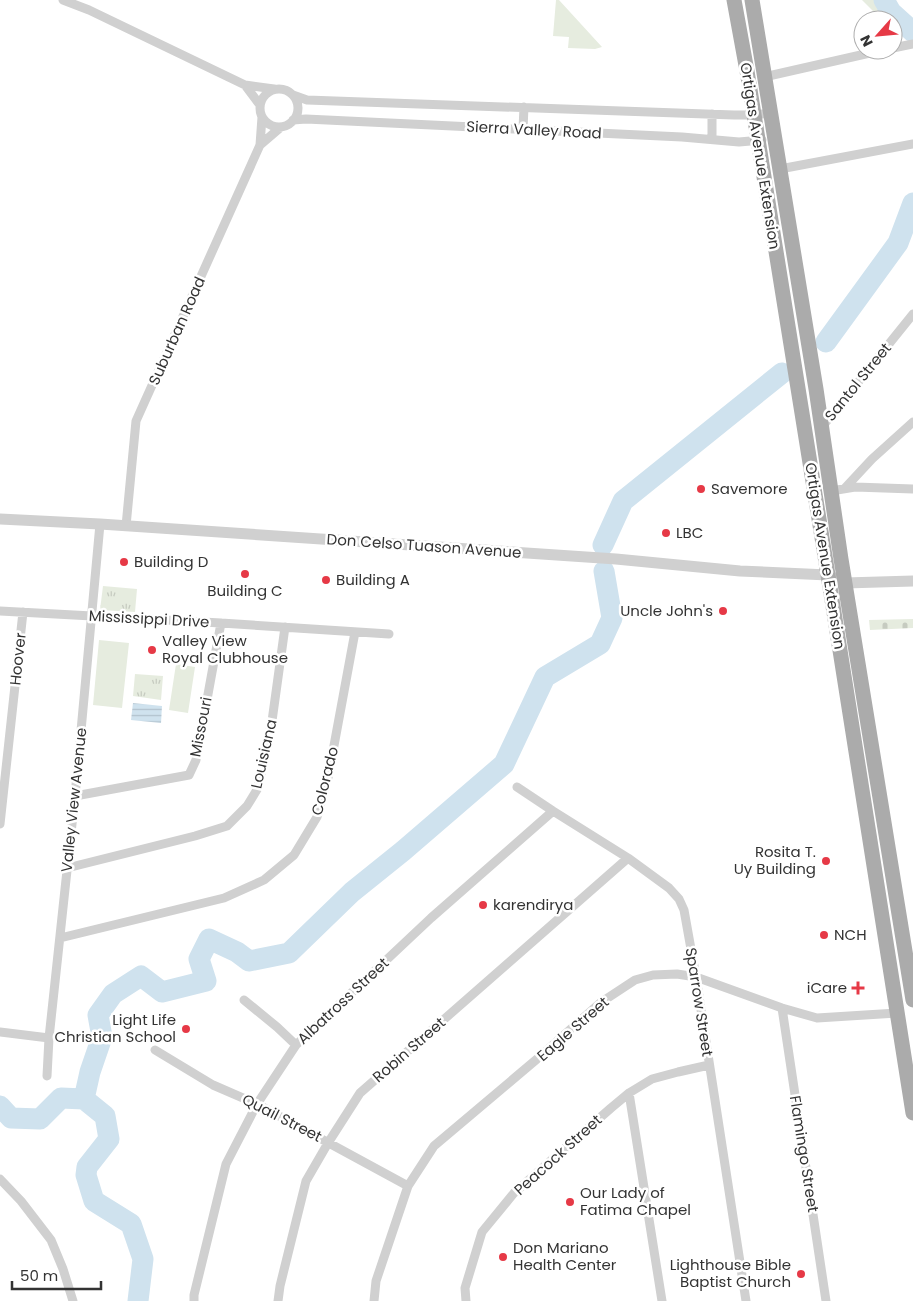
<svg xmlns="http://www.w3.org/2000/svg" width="913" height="1301" font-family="Poppins,sans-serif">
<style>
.grass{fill:#e6ecdf}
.cemetery{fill:url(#cemetery-stones)}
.park{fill:url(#park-tufts)}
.water{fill:url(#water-rules)}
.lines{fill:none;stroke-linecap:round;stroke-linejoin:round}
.river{stroke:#cfe2ee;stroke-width:21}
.minor{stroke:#d0d0d0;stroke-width:9}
.tertiary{stroke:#d0d0d0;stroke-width:11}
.primary{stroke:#ababab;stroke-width:15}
.poi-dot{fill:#e63946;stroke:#fff;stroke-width:2}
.labels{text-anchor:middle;stroke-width:5;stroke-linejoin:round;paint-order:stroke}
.street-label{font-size:15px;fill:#333;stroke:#fff}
.poi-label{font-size:15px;fill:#333;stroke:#fff;text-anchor:start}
</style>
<defs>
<pattern id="cemetery-stones" width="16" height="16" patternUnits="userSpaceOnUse" patternTransform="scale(1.25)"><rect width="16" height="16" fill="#e6ecdf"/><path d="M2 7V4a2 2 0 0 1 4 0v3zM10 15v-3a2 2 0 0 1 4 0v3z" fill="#c6cbc0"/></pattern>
<pattern id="park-tufts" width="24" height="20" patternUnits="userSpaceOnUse" patternTransform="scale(1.25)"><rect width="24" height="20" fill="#e6ecdf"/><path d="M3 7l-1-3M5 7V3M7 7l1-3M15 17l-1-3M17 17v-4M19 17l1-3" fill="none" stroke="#c6cbc0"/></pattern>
<pattern id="water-rules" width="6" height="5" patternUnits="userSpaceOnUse" patternTransform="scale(1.25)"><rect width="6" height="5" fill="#cfe2ee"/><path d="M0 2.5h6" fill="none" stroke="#b2c2cd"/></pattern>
</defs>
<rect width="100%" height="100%" fill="#fff"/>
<!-- grass -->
<path class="grass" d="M556,0H559L602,47L595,49L568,48L569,37L553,36Z
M862,0H881L888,13L909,33L900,37L893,31V20H882Z
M99,640L129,643L122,708L93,705Z
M176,664L195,667L188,713L169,710Z"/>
<!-- cemetery -->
<path class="cemetery" d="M913,619V628L870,630L869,620Z"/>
<!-- park -->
<path class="park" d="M103,586L137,589L135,612L100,610Z
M135,674L163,676L161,700L133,696Z"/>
<!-- water -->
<path class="water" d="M133,703L162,706L161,723L131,720Z"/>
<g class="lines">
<!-- river -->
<path class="river" d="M884,0L891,12L913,32
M826,342L898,243L913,203
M603,545L623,501L782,373
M84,1099L90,1072L102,1037L98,1015L113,994L141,976L162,992L206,981L199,959L209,939L237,952L249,961L289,953L352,892L403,851L504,764L545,677L600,644L612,618L604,571
M0,1106L11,1118L40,1119L61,1098L84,1099L105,1116L109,1139L87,1167L86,1175L94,1201L131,1224L143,1259L138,1301"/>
<!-- minor -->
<path class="minor" d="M63,0L89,10L245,85L274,89
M893,48L913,44
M764,77L883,50
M245,85L260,105
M260 108a19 19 0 1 1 38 0a19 19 0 1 1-38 0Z
M293,95L307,100L734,115H754L771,113
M712,114V139
M293,120L306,119L682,137L739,142L762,140
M523,129L524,107
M260,145L281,127
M780,169L913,144
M822,427L913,314
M845,488L872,459L913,422
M831,491L855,487L913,489
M126,526L136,421L260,145L262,117
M0,611L221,623L389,634
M517,787L553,811L628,858L669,888L679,899L684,910L696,977L746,1301
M75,796L189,775L196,760L221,623
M0,824L23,612
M67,868L195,836L227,826L247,806L258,788L272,721L285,627
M60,938L224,898L264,880L294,855L317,817L328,778L355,632
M244,1000L277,1027L296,1045
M782,1008L826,1301
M0,1032L49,1038
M155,1050L213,1085L257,1104L408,1186
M47,1076L49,1038L75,796L100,524
M629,1093L662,1301
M0,1179L21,1201L51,1240L63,1269L73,1301
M194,1301V1295L226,1164L257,1104L296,1045L431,918L553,811
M278,1301L280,1286L306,1181L328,1143L360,1093L628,858
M374,1301L376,1281L408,1186L434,1146L537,1059L600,1003L635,980L653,975L677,974L696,977L782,1008L817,1018L897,1013
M466,1301L465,1288L482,1232L514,1193L611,1108L629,1093L652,1079L678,1072L709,1065"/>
<!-- tertiary -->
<path class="tertiary" d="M0,519L100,524L616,559L740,571L828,575L845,583L913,581"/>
<!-- primary -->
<path class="primary" d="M734,0L747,71L833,606L913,1113
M752,0L816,389L841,559L913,1000"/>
</g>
<!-- markers -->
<g class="poi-dot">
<circle cx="701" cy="489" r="5"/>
<circle cx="666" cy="533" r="5"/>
<circle cx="124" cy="562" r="5"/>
<circle cx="245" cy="574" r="5"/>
<circle cx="326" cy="580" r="5"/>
<circle cx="723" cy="611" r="5"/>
<circle cx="152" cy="650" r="5"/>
<circle cx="826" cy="861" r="5"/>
<circle cx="483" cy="905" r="5"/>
<circle cx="824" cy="935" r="5"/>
<path d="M855.5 980.5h5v5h5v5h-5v5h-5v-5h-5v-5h5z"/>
<circle cx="186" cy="1029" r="5"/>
<circle cx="570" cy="1202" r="5"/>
<circle cx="503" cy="1257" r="5"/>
<circle cx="801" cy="1274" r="5"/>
</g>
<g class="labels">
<!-- street labels -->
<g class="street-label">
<text transform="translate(534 130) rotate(3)" y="5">Sierra Valley Road</text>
<text transform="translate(760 156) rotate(81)" y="5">Ortigas Avenue Extension</text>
<text transform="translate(177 331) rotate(-66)" y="5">Suburban Road</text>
<text transform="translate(858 382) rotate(-51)" y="5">Santol Street</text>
<text transform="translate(424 546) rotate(4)" y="5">Don Celso Tuason Avenue</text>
<text transform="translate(825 556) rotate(81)" y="5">Ortigas Avenue Extension</text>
<text transform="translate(149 619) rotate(3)" y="5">Mississippi Drive</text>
<text transform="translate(18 659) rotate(-84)" y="5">Hoover</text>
<text transform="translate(201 727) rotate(-79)" y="5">Missouri</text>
<text transform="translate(264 754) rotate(-77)" y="5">Louisiana</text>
<text transform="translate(325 781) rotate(-76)" y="5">Colorado</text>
<text transform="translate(74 800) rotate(-84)" y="5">Valley View Avenue</text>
<text transform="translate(343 1001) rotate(-43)" y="5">Albatross Street</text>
<text transform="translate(699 1002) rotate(81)" y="5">Sparrow Street</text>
<text transform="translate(573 1029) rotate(-41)" y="5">Eagle Street</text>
<text transform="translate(409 1050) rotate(-41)" y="5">Robin Street</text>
<text transform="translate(282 1118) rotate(27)" y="5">Quail Street</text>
<text transform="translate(804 1154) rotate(81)" y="5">Flamingo Street</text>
<text transform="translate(558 1155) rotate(-42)" y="5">Peacock Street</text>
</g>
<!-- poi labels -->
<g class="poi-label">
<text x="711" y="494">Savemore</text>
<text x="676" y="538">LBC</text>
<text x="134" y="567">Building D</text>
<text x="336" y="585">Building A</text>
<text x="245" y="596" text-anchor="middle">Building C</text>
<text x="713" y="616" text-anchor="end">Uncle John's</text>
<text x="162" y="646">Valley View<tspan x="162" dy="17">Royal Clubhouse</tspan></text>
<text x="816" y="857" text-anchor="end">Rosita T.<tspan x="816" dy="17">Uy Building</tspan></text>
<text x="493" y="910">karendirya</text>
<text x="834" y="940">NCH</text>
<text x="847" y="993" text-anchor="end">iCare</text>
<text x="176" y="1025" text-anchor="end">Light Life<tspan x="176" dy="17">Christian School</tspan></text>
<text x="580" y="1198">Our Lady of<tspan x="580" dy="17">Fatima Chapel</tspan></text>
<text x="513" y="1253">Don Mariano<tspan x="513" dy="17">Health Center</tspan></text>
<text x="791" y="1270" text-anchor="end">Lighthouse Bible<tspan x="791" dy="17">Baptist Church</tspan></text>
</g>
</g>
<!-- north arrow -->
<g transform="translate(878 35) rotate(243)"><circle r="24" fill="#ffffff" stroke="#adadad"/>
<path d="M0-4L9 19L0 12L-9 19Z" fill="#e63946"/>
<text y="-8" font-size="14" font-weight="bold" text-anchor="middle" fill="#333333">N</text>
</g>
<!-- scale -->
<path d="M12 1281v8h89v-8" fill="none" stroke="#333333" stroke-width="2.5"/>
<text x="20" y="1281" font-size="15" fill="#333333" stroke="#ffffff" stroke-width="4" paint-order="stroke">50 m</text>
</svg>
